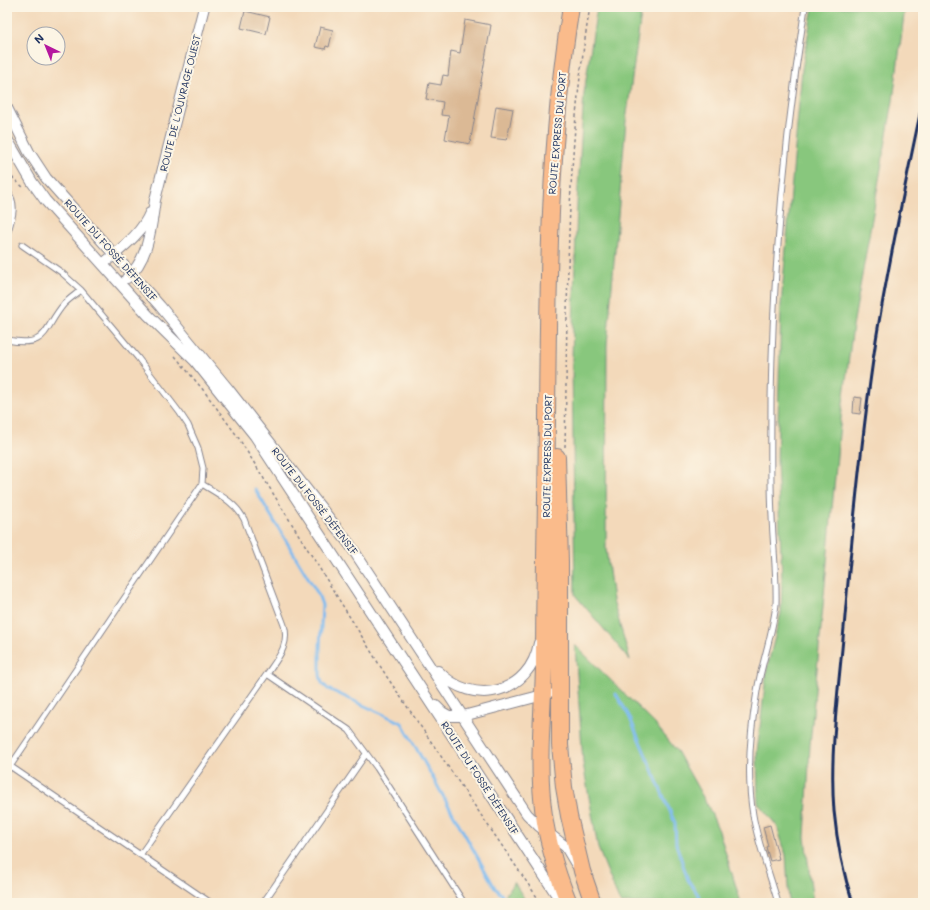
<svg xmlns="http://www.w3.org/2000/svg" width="930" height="910" font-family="Mali,sans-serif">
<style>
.green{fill:#88c77d;stroke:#527b6e}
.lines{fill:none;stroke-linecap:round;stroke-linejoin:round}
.stream{stroke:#7ebbf0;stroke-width:3}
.building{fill:#dbb995}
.service-casing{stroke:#87848c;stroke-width:7}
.minor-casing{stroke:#87848c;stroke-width:12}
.primary-casing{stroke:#87848c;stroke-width:18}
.path{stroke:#87848c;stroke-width:1.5;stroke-dasharray:3 3;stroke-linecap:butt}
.service{stroke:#fff;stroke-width:5}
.minor{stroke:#fff;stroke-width:10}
.primary{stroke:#fabb8b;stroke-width:16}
.rail{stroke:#1b2f5e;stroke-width:3}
.labels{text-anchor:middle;stroke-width:4;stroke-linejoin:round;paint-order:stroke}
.street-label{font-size:10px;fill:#1b2f5e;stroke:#fcf5e5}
</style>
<rect width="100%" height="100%" fill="#fcf5e5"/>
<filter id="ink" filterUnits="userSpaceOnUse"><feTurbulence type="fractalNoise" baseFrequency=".025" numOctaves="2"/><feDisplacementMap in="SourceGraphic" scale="8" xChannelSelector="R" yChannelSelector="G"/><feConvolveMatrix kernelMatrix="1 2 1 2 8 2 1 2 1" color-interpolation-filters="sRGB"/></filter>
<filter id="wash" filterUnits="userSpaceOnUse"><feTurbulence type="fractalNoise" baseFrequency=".012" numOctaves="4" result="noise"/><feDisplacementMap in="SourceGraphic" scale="16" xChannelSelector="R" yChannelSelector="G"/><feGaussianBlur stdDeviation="0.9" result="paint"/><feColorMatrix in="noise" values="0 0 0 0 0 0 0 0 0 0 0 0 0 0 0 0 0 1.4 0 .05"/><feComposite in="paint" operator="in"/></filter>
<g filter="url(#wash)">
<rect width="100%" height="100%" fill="#f3d9ba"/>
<!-- green -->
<path class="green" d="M597,7H642L626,121L607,345L606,549L613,600L630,660L575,595L572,358L577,203L584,93Z
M813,7H905L893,101L853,326L839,434L810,745L805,837L813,903H789L786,855L777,826L758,803L757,752L767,668L781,613L782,578L777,462L781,305L802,69Z
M575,645L655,724L677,751L708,806L719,831L741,903H620L598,848L583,763Z
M514,882L527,903H500Z"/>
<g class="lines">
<!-- stream -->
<path class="stream" d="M255,489L318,594L322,605L320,647V675L322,683L328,689L402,723L495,888L510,903
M616,694L629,716L675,823L676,844L688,880L704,903"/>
</g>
<g id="blocks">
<!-- building -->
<path class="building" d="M245,11L270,17L266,34L241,28Z
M465,20L491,25L470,144L445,139L449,116L441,115L443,102L426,99L429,83L441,85L443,75L448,76L451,51L460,53Z
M320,27L333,30L329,47L326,46L325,49L315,47Z
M496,106L513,109L507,140L491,138Z
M854,397L862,398L860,414L853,413Z
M770,825L779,859L770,861L766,847L768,846L763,827Z"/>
</g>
</g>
<g filter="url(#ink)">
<use href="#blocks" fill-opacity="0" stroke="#87848c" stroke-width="1"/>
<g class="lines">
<!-- service casing -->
<g class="service-casing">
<path id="service" d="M7,191C18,204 12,219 7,234
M22,245L61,272L81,290L138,358L180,413L188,425L198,448L203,468L202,484
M7,340C49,348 42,330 64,304C69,299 75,295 81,290
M7,764L211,903
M7,771L202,484C218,494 235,502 244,519L284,625C290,645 278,658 267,674
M140,855L267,674L349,730L377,768L464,903
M263,903L366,754
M778,903C770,874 758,845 753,815C746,774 750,732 757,691C762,662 773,633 776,604C777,575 773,546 772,517C770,477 771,438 771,399C773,267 785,136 805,7"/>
</g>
<!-- minor casing -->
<g class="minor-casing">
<path id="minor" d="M7,108L29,152L46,178L160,306L229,390L350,545L527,814L539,826L566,847L576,864
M7,139L32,182L45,200L148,315L195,361L255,436L562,903
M103,264C120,249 141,235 150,213
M127,278C149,259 151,227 155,200L204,7
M438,671C473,708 530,694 539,643
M436,706L442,712L449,716H463L543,695L548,693"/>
</g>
<!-- primary casing -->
<g class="primary-casing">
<path id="primary" d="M557,457L560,562V745L564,787L569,816L582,871L593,903
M569,903C555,869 545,835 542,798C538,755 543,711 544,667C544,611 545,555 546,499C549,335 544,170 571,7"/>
</g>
<!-- path -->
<path class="path" d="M7,173L23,187
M175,356L204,391L238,437L387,677L541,903
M565,447C568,300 565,153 590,7"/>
<!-- service -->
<use href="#service" class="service"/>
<!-- minor -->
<use href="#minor" class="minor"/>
<!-- primary -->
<use href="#primary" class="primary"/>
<!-- rail -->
<path class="rail" d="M853,903C843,873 837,843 834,811C829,749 840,679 845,616C853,524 862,432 876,340C889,260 906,180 923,100"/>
</g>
</g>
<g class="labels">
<!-- street labels -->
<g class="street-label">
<text transform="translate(180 103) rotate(-76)" y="4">ROUTE DE L'OUVRAGE OUEST</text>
<text transform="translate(557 133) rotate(-85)" y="4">ROUTE EXPRESS DU PORT</text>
<text transform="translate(111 250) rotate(48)" y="4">ROUTE DU FOSSÉ DÉFENSIF</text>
<text transform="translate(547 456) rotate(-89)" y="4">ROUTE EXPRESS DU PORT</text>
<text transform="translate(315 501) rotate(52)" y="4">ROUTE DU FOSSÉ DÉFENSIF</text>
<text transform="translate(480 778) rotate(57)" y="4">ROUTE DU FOSSÉ DÉFENSIF</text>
</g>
</g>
<!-- margin -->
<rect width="930" height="910" fill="none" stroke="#fcf5e5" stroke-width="24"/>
<!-- north arrow -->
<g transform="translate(46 46) rotate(317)"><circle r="19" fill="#fcf5e5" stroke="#a2a6af"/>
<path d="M0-3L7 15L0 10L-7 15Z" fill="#b5179e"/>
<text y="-6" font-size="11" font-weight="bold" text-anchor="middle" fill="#1b2f5e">N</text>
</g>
</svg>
